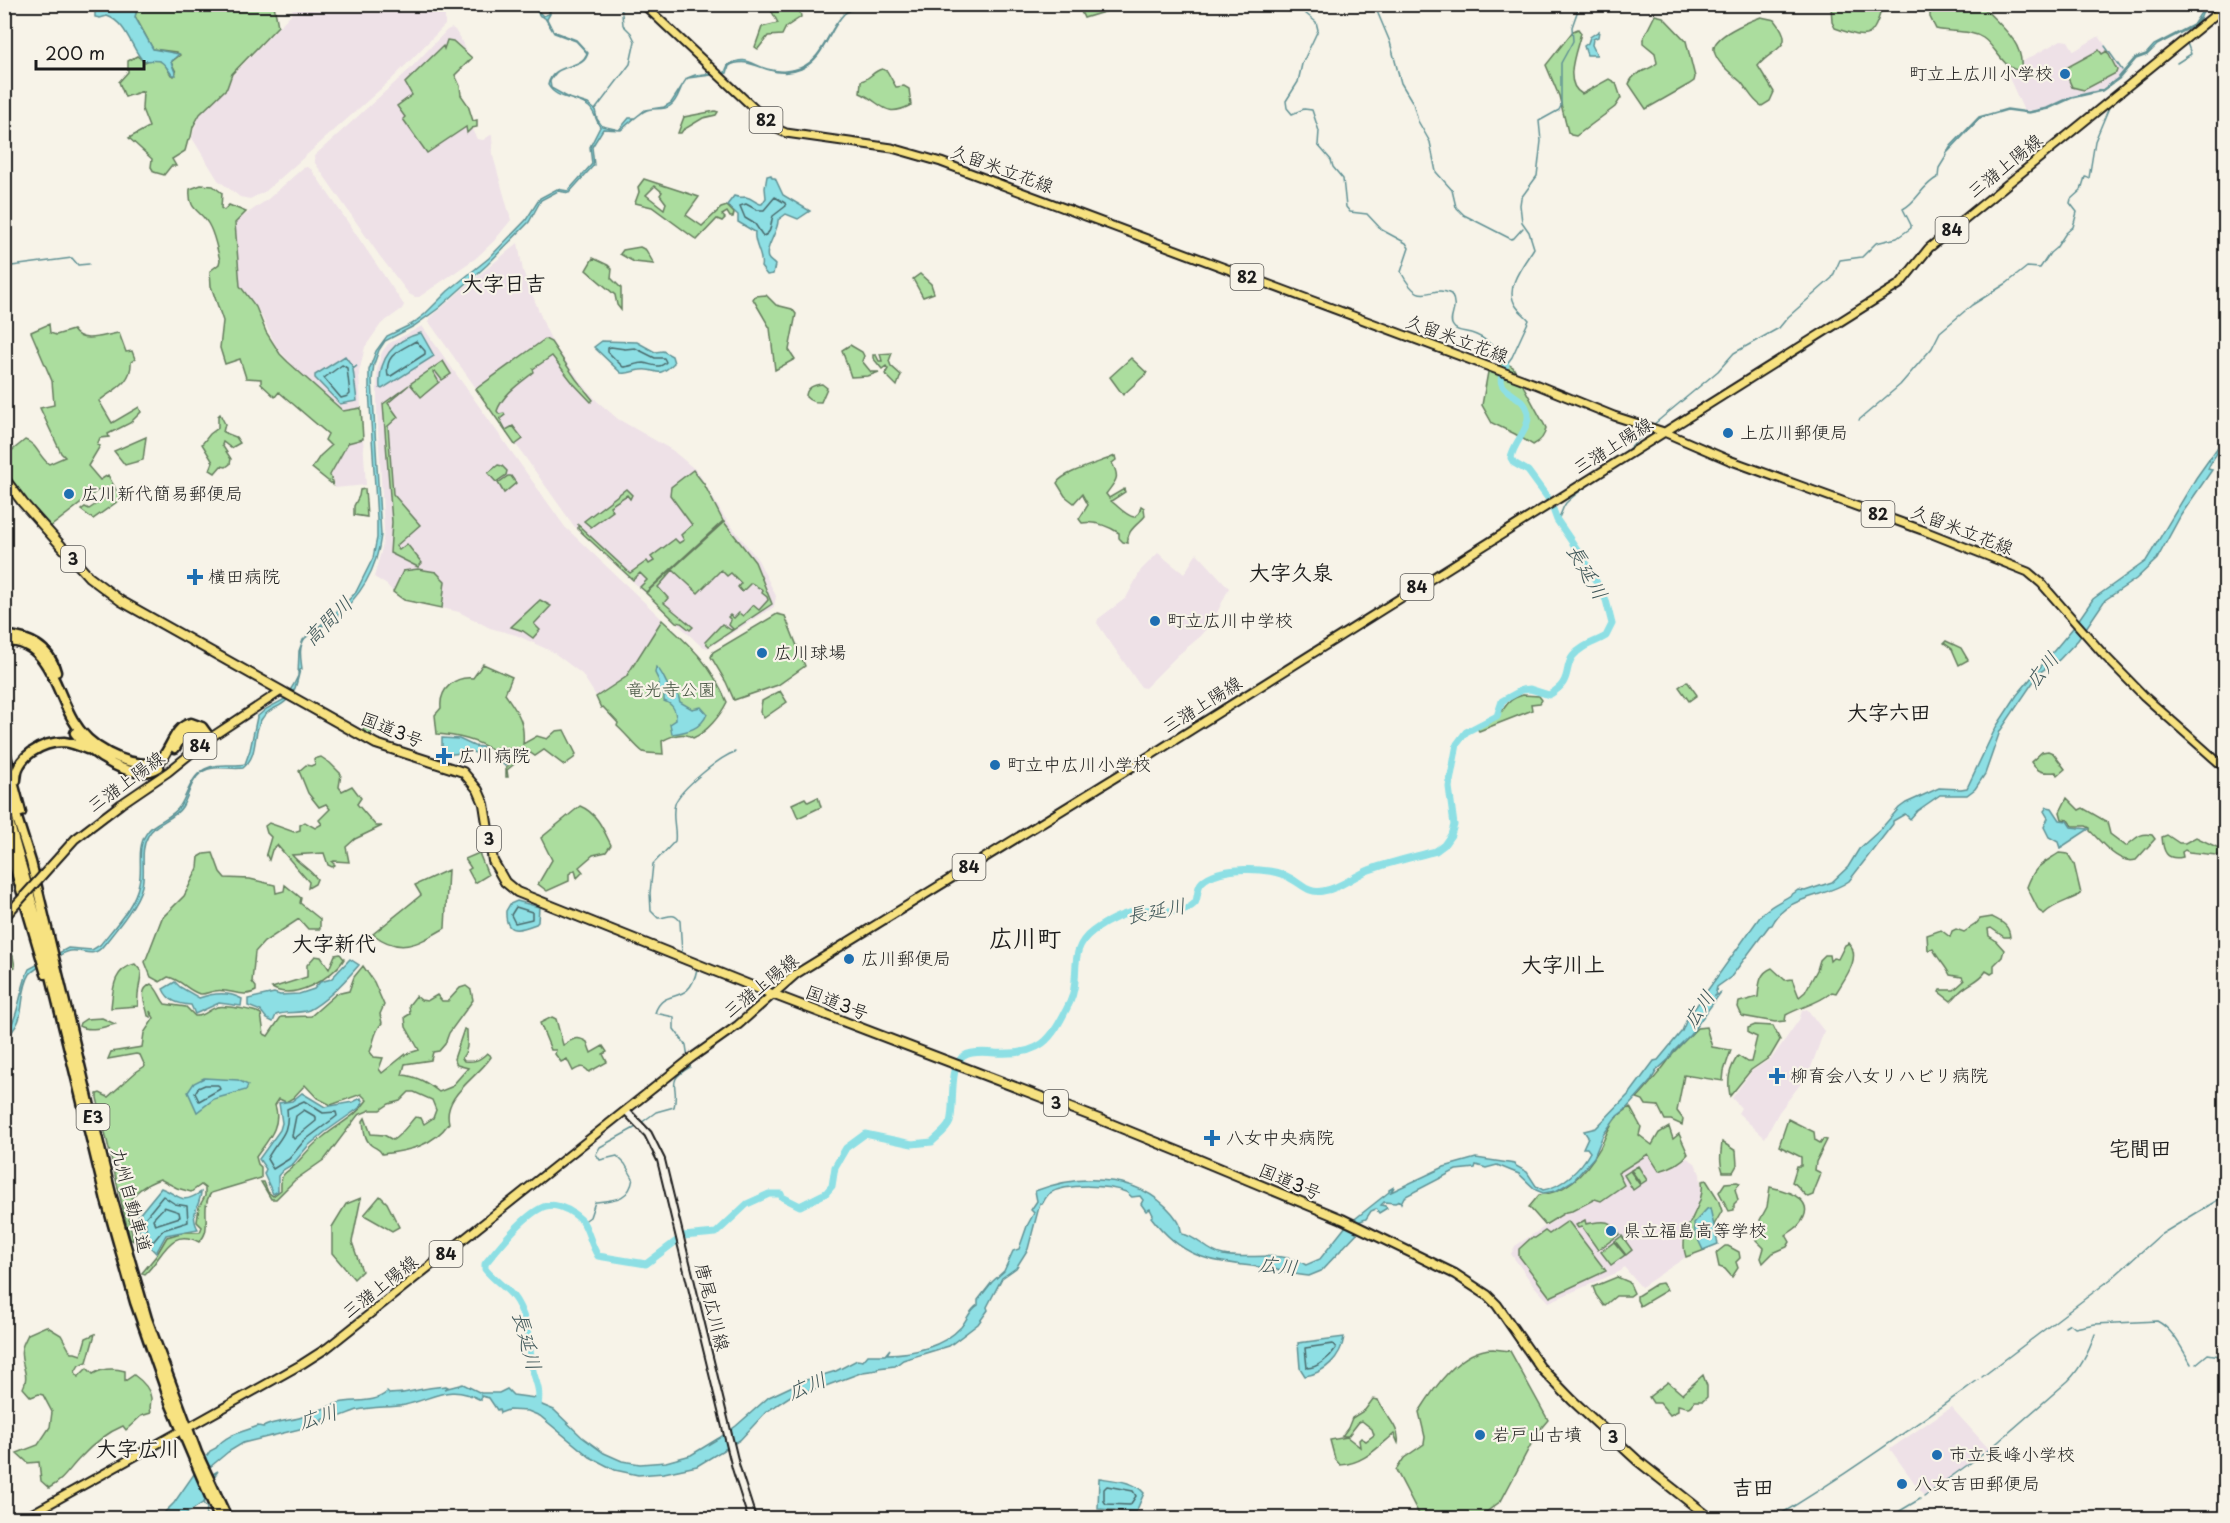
<svg xmlns="http://www.w3.org/2000/svg" width="2230" height="1523" font-family="'Playpen Sans','Klee One',sans-serif">
<style>
.built{fill:#eee1e7}
.green{fill:#abdd9e;stroke:#647c5d;stroke-width:1.5;fill-rule:evenodd}
.water{fill:#8ddfe4;stroke:#609194;stroke-width:1.5}
.lines{fill:none;stroke-linecap:round;stroke-linejoin:round}
.shore{stroke:#496a6c;stroke-width:1.5}
.stream{stroke:#609194;stroke-width:1.5}
.river{stroke:#8ddfe4;stroke-width:7}
.secondary-casing{stroke:#1c1c1c;stroke-width:10}
.primary-casing{stroke:#1c1c1c;stroke-width:11}
.trunk-casing{stroke:#1c1c1c;stroke-width:12}
.motorway-casing{stroke:#1c1c1c;stroke-width:13}
.secondary{stroke:#f7f3e8;stroke-width:6}
.primary{stroke:#f7e281;stroke-width:7}
.trunk{stroke:#f7e281;stroke-width:8}
.motorway{stroke:#f7e281;stroke-width:8}
.primary-bridge-casing{stroke:#1c1c1c;stroke-width:11;stroke-linecap:butt}
.primary-bridge{stroke:#f7e281;stroke-width:7}
.poi-dot{fill:#1f6fb2;stroke:#f7f3e8;stroke-width:2}
.labels{text-anchor:middle;stroke-width:4.5;stroke-linejoin:round;paint-order:stroke}
.shield{fill:#f7f3e8;stroke:#5e5c59;stroke-width:1.5}
.shield-label{font-size:16px;font-weight:bold;fill:#1c1c1c}
.poi-label{font-size:18px;fill:#1c1c1c;stroke:#f7f3e8;text-anchor:start}
.street-label{font-size:18px;fill:#1c1c1c;stroke:#f7f3e8}
.park-label{font-size:18px;fill:#475643;stroke:#f7f3e8}
.water-label{font-size:20px;font-style:italic;fill:#3e5658;stroke:#f7f3e8}
.quarter-label{font-size:21px;font-weight:bold;fill:#1c1c1c;stroke:#f7f3e8}
.district-label{font-size:24px;font-weight:bold;fill:#1c1c1c;stroke:#f7f3e8}
</style>
<rect width="100%" height="100%" fill="#f7f3e8"/>
<filter id="ink" filterUnits="userSpaceOnUse"><feTurbulence type="fractalNoise" baseFrequency=".0167" numOctaves="2"/><feDisplacementMap in="SourceGraphic" scale="12" xChannelSelector="R" yChannelSelector="G"/><feConvolveMatrix kernelMatrix="1 2 1 2 8 2 1 2 1" color-interpolation-filters="sRGB"/></filter>
<g filter="url(#ink)">
<!-- built -->
<path class="built" d="M291,5H437L445,16V25L392,79L266,191L250,199L240,197L218,180L192,138L194,130L200,115L227,88L233,75L293,12Z
M452,28L455,30L468,52L453,40L449,41L447,48L470,126L477,139L483,140L492,134L493,156L511,220L494,241L476,258L419,297H415L409,294L379,255L315,163L314,156L409,70L447,30Z
M2099,36L2123,72L2118,78L2099,91L2071,97L2047,108L2024,111L2006,71L2061,40L2068,41L2074,51Z
M307,167L311,169L334,202L404,305L402,309L381,324L365,347L359,372L361,408L347,414L297,370L277,348L257,307L240,286L235,222L268,199L303,168Z
M518,243L523,271L546,329L554,345L581,382L597,401L618,419L672,450L698,472L723,515L758,560L776,596L774,607L708,648L701,646L574,526L429,322V319L468,284Z
M422,326L565,527L662,619L626,677L596,696L582,674L553,652L516,635L490,628L459,612L442,608L445,581L436,572L418,569L403,571L393,592L387,585L374,577L382,548L384,529L377,413V370L382,352L388,344Z
M363,439L366,485L335,488L331,475L348,443Z
M1158,553L1184,574L1197,553L1229,588L1214,619L1201,636L1178,655L1145,688L1141,687L1097,623L1098,619L1126,598L1141,570Z
M1807,1009L1824,1031L1809,1073L1779,1112L1765,1138L1738,1113L1741,1108L1732,1098L1752,1071L1772,1058L1799,1020L1802,1011Z
M1648,1155L1659,1172L1670,1169L1687,1158L1695,1163L1700,1174L1702,1196L1686,1228L1682,1244L1686,1257L1643,1286L1641,1287L1624,1267L1621,1271L1549,1302L1534,1286L1511,1254L1515,1246L1566,1213L1572,1212L1595,1200L1601,1201L1625,1185L1619,1173Z
M1951,1407L1989,1449L1924,1496L1890,1449Z"/>
<!-- green -->
<path class="green" d="M138,5H274L278,26L232,74L227,88L200,114L193,127L191,137L188,140L185,151L172,159L176,166H171L164,175L154,172L151,167L152,159L129,138L149,127L142,109L143,91L125,97L119,82L128,72V61L137,56L145,62L150,59L163,61L171,75L174,76L176,72L171,62L180,55L176,52L153,49L135,16Z
M765,5H799L801,17L786,27L782,35L768,36L758,49L755,47L762,27L778,23L772,12Z
M1078,5V4L1127,5L1084,18Z
M1831,5V4L1883,5C1872,39 1871,41 1835,28L1832,22Z
M1930,5H1981C1997,23 2024,41 2021,68L2018,70C2003,68 1995,46 1983,38C1969,29 1951,33 1936,29L1930,17Z
M1655,15L1663,17L1686,41L1695,77L1694,81L1688,85L1646,109L1629,84C1634,70 1648,72 1657,63L1655,53L1643,43V39Z
M1761,17L1775,20C1798,49 1772,47 1758,66L1774,92L1770,101L1762,106C1754,103 1747,89 1741,82C1732,74 1716,63 1714,50C1712,36 1750,21 1761,17Z
M1578,29L1581,33C1577,50 1562,83 1582,94L1609,79L1616,83L1621,98L1615,107L1576,136L1571,135L1568,132L1559,96L1546,65L1573,31Z
M447,40L453,41L472,58L455,75L460,86L461,95L468,105L473,121L477,120V127L472,128L467,133L466,127L427,153L403,119L405,117L397,106L412,95L405,83L443,46L444,49Z
M2099,50L2102,54L2107,51L2117,70L2116,73L2084,90L2072,87L2064,69Z
M882,69L887,71L896,87L904,86L909,89L911,105C884,119 883,103 860,93L861,81C870,79 873,71 882,69Z
M715,111L718,112L716,115L703,118L683,130L681,133H678L684,117Z
M644,179L699,197L686,215L702,226L721,208L727,206L734,213L733,217H730L727,212L722,215L725,218L722,221L717,219L697,240L652,207L635,203L639,192L638,187ZM655,186L662,192L660,195L666,203L664,209L646,195Z
M201,185L213,186L222,193L221,208L224,210L229,205L246,212L235,223L240,286L256,307L266,332L280,354L288,362L343,411L361,408L363,439L348,443L330,475L333,485L312,468L320,456L331,446L325,440L328,434L279,392L275,397L261,384V379L246,378L240,359L225,364L220,348L223,321L211,286L210,271L219,264L220,260C217,249 215,237 210,227C202,209 188,213 190,189Z
M640,247L646,250L654,264L634,262L620,254L623,250Z
M593,258L608,265L612,269L611,278L621,288V310L617,305L615,295L586,270Z
M920,274L931,284L934,293L923,297L913,279Z
M766,295L776,305L792,309L796,314L789,350L795,359L775,370L770,328L753,299L755,296Z
M49,324L50,333L56,335L73,330C83,345 103,335 119,333L126,352L132,351L135,359L131,362C132,383 114,389 99,401L112,423L139,407L141,412L130,423L108,434L109,437L100,438L97,445L100,446L88,466L100,480L108,475L121,499L93,519L81,510L85,507L89,509L108,496L101,488L50,527C33,508 5,485 4,457L25,440C37,444 39,457 49,464L65,457L61,453L40,408L54,405L52,381L31,332Z
M545,339L551,342L576,379L593,400L591,402L573,383L552,356L533,369L534,372C520,383 503,394 497,411L499,414L504,413L505,415L500,419L506,430L513,426L523,439L515,445L476,389Z
M850,345L862,352L864,356L862,361L871,372H879L868,376L851,377L842,350Z
M892,353L889,361L891,366L901,375L897,386L885,374L888,369L886,366L882,369L873,358V355H876L879,361H882L880,354Z
M1131,358L1147,373L1123,395L1110,377Z
M443,361L451,374L442,380L435,371L433,372L439,382L421,397L410,384Z
M1504,362L1513,367L1546,428C1545,436 1541,441 1533,445L1515,434L1492,423L1482,405L1488,372L1492,368Z
M822,384L827,388L821,402C814,402 811,402 806,397C806,387 814,385 822,384Z
M409,385L388,403L398,417L388,426L393,494L420,525L396,546L399,550L407,544L422,563L418,567L390,553L392,522L383,404Z
M220,414L225,424L223,432L236,437L240,443L231,448L223,442L222,445L231,459L230,464L226,467L221,466L215,473L210,470L213,462L202,444L210,434L218,428V416Z
M146,437L143,460L125,465L114,451Z
M1115,456L1116,460L1112,463C1121,479 1115,481 1106,494L1109,498L1124,489L1125,492L1111,501C1118,506 1126,516 1134,517L1139,513L1141,506L1144,508L1145,516C1138,525 1126,530 1128,543L1123,542L1119,538V533C1108,526 1096,521 1082,523L1079,519L1088,505L1082,494L1074,503L1065,496L1057,483C1063,472 1102,462 1115,456Z
M498,465L502,466L507,471L506,475L496,482L488,473Z
M693,470L704,484L723,521L646,592L640,587L647,580L640,573L633,580L578,529V525L630,573L647,561L649,564L654,561L651,557L675,539L679,543L684,540L681,535L692,525L670,495L671,487Z
M508,476H511L516,483L504,493L498,483Z
M365,489L367,517L354,515V506L359,496L360,490Z
M626,489L632,495L630,499L627,495L610,506L613,511L591,527L584,521Z
M724,522L755,562L772,604L709,646L705,642L722,624L731,630L733,629L729,625L731,620L728,617L730,615L734,618L739,613L743,616L753,605L759,610L768,600L767,597L762,593L763,590L751,583L742,592L738,587L741,583L731,573L727,576L721,570L698,593L673,570L658,587L668,598L664,603L693,627L690,630L681,623L676,622L646,593Z
M418,569L436,572L445,581L442,608L404,600L393,592L403,571Z
M540,600L551,606L534,624L540,630L533,638L523,631L511,627Z
M777,614L785,616L805,666L778,685L734,700L726,682L711,657L713,652Z
M662,620C693,648 710,663 727,702C720,716 707,732 693,738C684,731 671,736 662,741L663,754C657,753 648,754 643,752C637,748 625,733 617,726L618,723L603,707L601,708L596,697L626,677Z
M1946,641L1961,648L1968,660L1959,665L1952,649L1944,643Z
M483,664L512,677L505,694C518,713 525,721 523,744L537,736L547,739L556,731L564,730L576,754L574,758L564,765L544,750L535,756L529,752L507,770L508,777H506V768L518,755L517,749L496,748L494,752C482,741 454,735 437,734L435,715L441,708C439,689 455,676 473,678Z
M1687,681L1697,695L1689,701L1679,687Z
M780,691L787,702L764,718L760,712L762,701Z
M1523,695L1539,696L1542,700L1540,703L1531,704L1532,710L1530,711L1479,731L1477,728C1484,725 1494,722 1498,716C1508,705 1506,700 1523,695Z
M374,716L376,717L371,735L362,732L367,717Z
M2048,751L2053,753L2065,769L2058,775L2056,772C2044,773 2038,773 2031,762L2042,752Z
M321,757L330,763L341,774L339,787L342,791L352,786L361,798L357,804L376,826H382L355,839L346,847L349,862L334,861L332,862L335,865L332,867L328,865L324,853L292,855C300,865 310,869 317,879L315,884L308,888L309,882L277,845L272,850L269,860L266,854L271,837L267,833L265,826L269,823L294,832L300,830V825L305,822L315,828L322,824L319,820L330,809L326,804L319,807L308,793L299,771L306,765L311,766L315,764L314,759Z
M818,797L821,807L798,818L792,804L805,798L808,802Z
M2067,798L2079,810L2083,808L2107,822L2110,834L2126,846C2136,839 2139,832 2152,835L2155,839L2136,860C2118,865 2102,842 2090,831V828L2086,826H2072L2068,820L2062,819L2060,812Z
M580,806C597,813 603,829 611,845L606,852L593,855L579,867L583,872L577,878L575,870L569,874V881L547,891L538,884L552,860L541,838Z
M2167,835L2179,843H2185L2196,837L2225,851V856L2189,852L2185,850L2182,852L2183,857C2166,861 2163,851 2162,837Z
M213,853L220,872L225,878L250,879L275,885L276,893L284,891L285,885L301,898L300,903L320,919V929H308L299,919L264,942L255,952L252,982L256,987V991C243,999 229,988 215,991C207,992 204,996 197,993C186,989 180,979 168,977L160,982L151,977L145,962L162,918L184,896L198,868L199,857L204,854Z
M479,853L488,875L475,883L468,870L471,868L465,859Z
M2059,853L2068,854L2074,864L2081,894C2069,901 2053,904 2044,914L2039,911L2027,887C2035,865 2041,865 2059,853Z
M448,870L445,928C419,943 401,956 373,934L421,895L415,885Z
M1992,917C2002,922 2009,925 2010,937H2004L1991,928L1988,929L1989,936L1995,940L2004,950L2002,957L1994,965V972L1991,974L1986,971C1981,979 1973,982 1966,987C1960,990 1956,997 1951,1001L1939,992L1940,990H1954L1964,981L1962,977L1950,975C1945,965 1938,959 1933,949L1928,950L1927,935L1941,930L1950,937L1952,931L1956,929L1964,932L1976,924L1980,919Z
M1849,943C1862,958 1844,979 1836,993L1832,992C1818,1004 1802,1006 1786,1015L1785,1021L1775,1022L1742,1016L1738,1007L1739,1002L1758,997C1759,985 1759,973 1772,968L1785,980L1792,979L1799,997L1805,992L1817,970L1820,960L1825,955H1829L1830,961L1833,958L1838,959L1845,945Z
M6,944L13,956L15,967L7,970L5,978Z
M340,954L344,959C333,978 293,1001 272,988L307,977V965L315,956L321,957L329,969L335,955Z
M135,964L141,971C141,983 136,994 138,1006L111,1008C113,989 113,969 135,964Z
M363,966L374,982L384,1005L380,1014L382,1023C374,1031 374,1042 370,1052L374,1057L383,1058L379,1069L382,1073L406,1054L419,1050L406,1027L405,1017L410,1014L409,1005L416,996L421,1000L427,1001L437,995L442,1001H448L460,988L466,986L471,990L473,1000L449,1033L445,1044L439,1051L433,1052L431,1060L405,1064L402,1075C417,1076 428,1083 439,1092L451,1087L468,1068L457,1065L454,1059L464,1029L467,1030C467,1041 469,1049 462,1058L464,1061C474,1062 479,1061 487,1053L490,1055L491,1057C477,1078 442,1096 449,1123C433,1146 409,1151 382,1154C379,1148 376,1149 371,1145C364,1139 364,1129 363,1121L365,1118L371,1134L384,1135L393,1140C402,1134 408,1125 415,1117L421,1118L424,1124L433,1118L436,1110L432,1100L414,1092H409L400,1101L389,1104L380,1110H370L358,1115L325,1159L295,1180L276,1199H271L261,1182H264L268,1192L273,1196L281,1190C280,1171 285,1175 296,1164C305,1154 312,1145 323,1137C338,1124 356,1117 367,1100L361,1094L331,1105L317,1098L305,1085L293,1098L286,1102L279,1099L275,1105C282,1126 268,1140 256,1157L258,1164L261,1167V1178L211,1193C199,1209 214,1229 199,1242C169,1226 163,1258 145,1274L142,1273L156,1256L167,1237L184,1232H200L202,1227L197,1222L199,1207L205,1196V1188L201,1185L191,1192L177,1188L160,1179C125,1192 124,1207 134,1241L130,1239L97,1098V1094L100,1093L108,1097L136,1072L145,1066L140,1055L136,1054L108,1059L111,1052L142,1047L144,1033L154,1018L150,1011L151,1017L148,1016C146,1003 137,991 151,984C159,990 159,997 165,1004L186,1007L195,1016C205,1017 207,1010 217,1007C224,1005 255,1010 261,1014L264,1034L268,1036L281,1017L311,1016L336,994L349,991L354,977Z
M552,1017L556,1019L563,1045C573,1040 576,1035 587,1042L591,1053L603,1046L607,1052L603,1054L607,1062L589,1072C583,1065 580,1067 573,1071L567,1059L561,1062L555,1054L556,1050H551L540,1023Z
M102,1018L115,1024C105,1027 89,1032 79,1026L80,1023L86,1019Z
M1755,1025L1773,1026L1780,1040L1770,1057L1751,1070L1730,1096C1727,1080 1729,1069 1738,1056L1747,1062H1751L1757,1037L1748,1033V1028Z
M1706,1027L1712,1047L1731,1050L1724,1071L1723,1081L1684,1075L1677,1111L1683,1119L1682,1125L1671,1120H1665L1658,1106L1646,1105L1643,1100L1637,1098C1643,1092 1671,1059 1672,1054L1697,1028Z
M1630,1107L1641,1127L1639,1135L1652,1145L1659,1133L1669,1127L1673,1139L1679,1134L1688,1154C1681,1163 1670,1168 1659,1171L1648,1154L1618,1173L1624,1185L1601,1201L1595,1199L1572,1211L1566,1212L1545,1225L1529,1207L1539,1195C1567,1193 1587,1171 1600,1148C1605,1138 1608,1128 1615,1119C1619,1114 1625,1111 1630,1107Z
M1788,1119L1814,1132L1815,1140L1820,1143L1823,1139L1827,1140L1816,1162L1815,1170L1821,1173C1819,1181 1815,1187 1813,1195L1808,1197C1801,1193 1799,1185 1792,1182L1797,1166H1801V1157L1779,1146Z
M1722,1142L1736,1151L1737,1165L1733,1172H1723C1719,1162 1721,1153 1722,1142Z
M1638,1166L1647,1180L1641,1184L1631,1170Z
M1630,1171L1640,1185L1633,1190L1624,1175Z
M1706,1180L1718,1199L1722,1211L1714,1225L1705,1250L1686,1257C1676,1229 1706,1209 1702,1181Z
M1737,1182L1740,1183L1735,1189L1738,1200L1734,1204V1210L1729,1211L1719,1192L1725,1183Z
M1770,1187C1789,1191 1820,1201 1798,1226C1795,1229 1790,1232 1786,1235L1790,1242L1787,1247L1773,1253L1763,1263L1761,1258L1764,1248L1753,1237L1760,1234L1763,1228L1760,1220L1767,1207Z
M380,1196L387,1203L399,1227L392,1231L364,1215Z
M361,1198L352,1242L362,1271L354,1279L332,1253V1227L346,1204Z
M1585,1220L1586,1224C1604,1221 1609,1218 1620,1234L1598,1250L1582,1227L1578,1228L1576,1225Z
M1568,1221L1606,1271L1550,1297L1519,1256V1249L1531,1238H1535L1545,1231L1549,1234Z
M1622,1236L1632,1250L1626,1255L1615,1241Z
M1614,1242L1625,1255L1611,1265L1601,1252Z
M1725,1246H1728L1739,1252L1740,1258L1736,1262L1738,1268L1732,1277L1725,1269L1719,1267L1716,1253Z
M1617,1277L1629,1282L1634,1293L1630,1296H1616L1604,1306L1596,1295L1593,1287Z
M1662,1283L1667,1290L1640,1306L1637,1300V1296L1656,1284Z
M46,1326L61,1335L71,1353H75L81,1355L86,1338L95,1334L87,1362L79,1365L75,1372L78,1377L87,1368L93,1374C103,1368 114,1368 125,1371V1381L134,1375C141,1380 150,1388 151,1398C151,1404 149,1407 151,1413L141,1416L126,1430L123,1426C106,1433 93,1444 80,1458C69,1469 64,1480 49,1488L41,1481L39,1462L28,1463L17,1453L38,1445L50,1427L52,1412L43,1395L39,1394L31,1397L23,1388C31,1374 18,1362 22,1348C23,1343 26,1339 28,1334Z
M1493,1349L1510,1351L1548,1420L1537,1433L1501,1501L1478,1518H1421L1396,1470L1404,1458L1424,1444L1425,1437L1419,1412C1434,1388 1460,1349 1493,1349Z
M1703,1375L1707,1386V1397L1703,1401H1694C1691,1411 1685,1406 1678,1405V1411L1670,1415L1660,1403H1653L1649,1397L1668,1382L1682,1394Z
M1373,1399L1378,1400C1383,1413 1401,1428 1398,1443L1394,1434C1377,1448 1363,1464 1340,1465L1335,1459L1330,1440L1347,1437L1360,1447L1359,1440L1361,1438L1366,1441L1374,1435L1372,1429L1362,1421L1359,1422L1348,1436H1342L1348,1428L1352,1418L1365,1410Z"/>
<!-- water -->
<path class="water" d="M95,5H138L135,17L153,49L179,54L171,62L176,75H172C161,58 161,60 143,61C131,48 127,23 107,16L100,18L95,17Z
M519,5L535,8L543,16L549,14L550,5V14L547,19L553,31L576,40L588,53C584,67 572,64 560,70C555,72 553,77 550,81L551,88L569,98L588,104L595,110L597,119L602,126L619,130L629,118H635L645,110L664,107L671,103L687,78L695,75L725,72L728,65C746,55 751,64 767,69C777,72 790,72 800,68C824,59 827,30 844,14C848,9 855,7 860,5C855,9 849,10 844,14C828,31 825,58 801,69C771,82 752,53 729,66L727,73L688,78C679,85 680,99 670,106C663,111 655,107 647,110C639,113 627,125 621,130L603,129L592,147L594,165L569,193L558,191L541,200L529,222L487,265L439,308L414,326L385,341L379,350L374,364L372,380L381,535C377,570 360,598 332,620C324,626 311,631 305,638C298,647 301,660 302,669L300,670C297,681 296,692 287,700C278,709 268,708 261,720C252,736 259,755 243,768C230,770 214,764 202,772C190,781 189,796 182,807C174,820 155,822 148,836C139,851 146,870 142,886C138,904 115,931 103,946C93,959 83,949 70,951C63,952 34,969 30,974C17,995 29,1022 5,1037V1032C19,1022 20,986 29,969L68,948L92,950L100,945C114,927 135,906 139,883C143,867 136,849 146,834C153,821 171,820 180,806C188,794 190,777 205,769C218,762 233,767 245,764L250,750L257,717L266,709L285,699L294,684L298,676L299,651L303,640L342,607L356,592L373,558L377,538V519L369,389V370L376,351L387,336L412,324L425,314L448,291L489,258L526,220L540,198L557,189L568,191L592,164L590,147L600,127C596,121 595,112 589,107C577,97 556,100 548,85C552,62 581,71 587,53L576,41L554,33L545,18L540,16L536,10L526,9Z
M2206,5H2209L2202,14L2197,27L2134,77L2196,27L2199,17L2194,26L2157,45L2147,55L2136,59L2119,79L2102,91L2072,98L2048,109L2029,113L2007,110L1980,118L1946,154L1951,146L1979,117L2007,109L2028,112L2047,108L2071,97L2102,90L2118,78L2135,58L2146,54L2154,45L2193,25Z
M1599,31L1598,37L1593,39L1592,45L1597,55H1587L1584,46L1588,43L1590,37Z
M2225,72V125L2224,124C2220,107 2218,87 2225,72Z
M771,175L772,178H775L783,195L810,211L798,219L786,214L778,220C779,230 764,249 768,258C769,261 773,262 775,265L773,274L767,275L761,267C764,255 753,245 755,232L738,222V215L727,205L734,196C739,198 741,197 746,197C753,198 756,204 762,204L766,198L765,188L767,176Z
M421,333L434,356L382,389L380,388C378,359 393,340 421,333Z
M602,341L637,342L655,352L663,351L672,356L674,363C655,381 658,367 640,370C633,371 629,374 621,373L594,347Z
M345,356L353,367L357,366L353,369L357,401L340,404L315,378V375Z
M2225,437C2223,449 2212,457 2208,469L2212,470L2181,515L2157,559L2136,579L2105,600L2078,640L2059,660L2040,672L2000,731L1985,774L1975,789L1967,795H1940L1917,811L1910,819L1905,814L1893,821V824L1849,881C1824,899 1787,894 1772,925L1769,926L1731,977L1717,987L1715,996L1721,992L1690,1035L1673,1052L1669,1059L1657,1070L1650,1082L1625,1110L1616,1117L1603,1135L1594,1157L1574,1180L1556,1191L1543,1193L1536,1190L1519,1174L1497,1165L1486,1168L1476,1165L1475,1168L1456,1170L1404,1197L1401,1203L1400,1201L1395,1203L1384,1202L1381,1205L1385,1206L1387,1208L1379,1213L1376,1209L1371,1211L1366,1219L1358,1222V1232L1321,1271L1309,1276C1295,1275 1281,1270 1267,1268C1215,1261 1186,1263 1151,1217L1153,1215L1150,1209L1146,1211L1141,1204L1143,1200L1140,1196L1132,1197C1130,1196 1128,1193 1126,1192C1109,1185 1068,1183 1050,1193C1047,1195 1044,1201 1042,1204L1040,1203L1028,1249L1016,1268L1002,1278L987,1307L988,1310L978,1324L949,1346L903,1360L895,1366L878,1368L877,1370L863,1372L823,1387L792,1395L766,1412L740,1440L697,1466L664,1473L638,1475L615,1470L590,1457L540,1416L528,1411L508,1410L500,1413L499,1409L497,1410L489,1398L481,1396V1400C450,1383 435,1398 405,1405C390,1408 374,1406 358,1410C347,1413 334,1421 323,1419L321,1421L324,1422L316,1425L243,1443L228,1452L210,1467L211,1475L218,1471L211,1481L208,1498L204,1502L180,1518H159L174,1503L210,1451L216,1448C226,1434 243,1432 258,1426L263,1427C273,1421 288,1421 299,1418C313,1414 325,1407 339,1403C356,1399 374,1404 387,1392L389,1394C394,1393 398,1394 403,1393C418,1390 431,1387 446,1386L448,1387L444,1389L463,1384L481,1393H499L507,1389L513,1395L535,1398L542,1405L554,1410L582,1437L604,1453L622,1461L640,1464L666,1462L691,1455L719,1438L736,1426L769,1397L803,1381L836,1371L857,1360L863,1361L868,1355H885L890,1349L887,1354C912,1354 943,1347 961,1327C967,1320 970,1309 978,1305V1300L992,1282L1004,1271L1013,1251L1019,1249L1027,1226L1034,1213L1031,1210L1037,1201L1035,1191C1083,1172 1146,1174 1178,1221C1181,1225 1180,1229 1182,1234C1197,1236 1207,1252 1223,1255C1250,1260 1283,1250 1306,1265L1320,1259L1346,1226L1389,1192V1190L1394,1187L1391,1192L1444,1167L1476,1158L1515,1164L1516,1166L1527,1172L1536,1186L1543,1190C1562,1187 1581,1169 1590,1152L1587,1148H1583L1588,1137L1584,1131L1596,1128L1631,1092L1654,1061L1658,1060L1682,1031L1687,1019L1762,914C1773,903 1786,900 1798,890L1805,891L1832,882L1848,867L1859,849L1880,830L1899,808L1906,803L1939,788L1961,789L1967,788L1996,727L2017,695L2073,628L2093,599L2146,561L2196,478Z
M656,667C666,674 665,690 678,695L680,702L692,709L701,707L707,714C701,729 687,732 672,734L670,724L676,720C676,710 673,704 664,701V696L657,690L659,681L655,673Z
M442,738L459,739L474,746L483,747L487,753L483,756C482,755 473,752 472,752C461,750 452,759 442,750Z
M504,750L514,754L505,766L496,756L497,752Z
M2047,807L2052,808L2060,820L2067,821L2071,827L2089,829L2060,848L2058,842L2049,837L2044,827L2048,818L2044,811Z
M517,901L539,907L538,922L536,924C520,930 505,936 506,911L510,904Z
M350,959L359,965C346,980 327,1001 309,1010C299,1014 286,1011 276,1015L273,1022L267,1019L261,1011L248,1006V999L274,993L280,995L299,994L314,989L320,982L331,979Z
M175,982L180,987L199,998C213,993 228,991 242,999L241,1006L219,1003L195,1014L191,1005C178,1004 168,1001 163,989Z
M204,1078L238,1080L248,1085L246,1090L214,1099L197,1112L188,1092L194,1083Z
M302,1093L325,1107L353,1102L361,1098L363,1103L359,1108L325,1132L308,1146L293,1164L283,1170L278,1176V1191L273,1194L264,1174L266,1169L259,1159L280,1130L282,1123L279,1103L292,1101Z
M161,1188C180,1195 180,1206 201,1192C200,1207 189,1213 198,1229L166,1235L156,1253L141,1238L138,1216Z
M1710,1208L1718,1244L1703,1250L1695,1233L1694,1223L1707,1209Z
M1344,1337C1341,1357 1325,1373 1305,1376L1300,1368L1298,1343Z
M1099,1478C1112,1480 1135,1481 1144,1493L1136,1512L1098,1509Z"/>
<g class="lines">
<!-- shore -->
<path class="shore" d="M775,197L785,203L786,206L773,216C770,223 773,233 763,236L755,224L745,218L740,206L746,204L757,210H764Z
M416,341L425,351V354L391,376H388C384,354 401,350 416,341Z
M611,347L625,349L635,348L655,358H664L666,362C659,370 652,364 643,363C636,363 630,367 623,367L608,352V348Z
M342,365L347,368L350,394L348,396L341,398L324,378Z
M516,907L532,912V919L515,923L511,915Z
M205,1085H218L220,1089L199,1101L195,1093L198,1088Z
M304,1101L323,1113L336,1112L337,1116L304,1141L289,1159L273,1169L267,1159C278,1138 290,1135 287,1109Z
M304,1110L316,1117V1121L294,1139L292,1136L296,1116Z
M163,1196L175,1204L187,1206L188,1222L163,1230L153,1242L147,1236L145,1218Z
M164,1207L179,1212L180,1217L155,1225L153,1219Z
M1333,1344L1336,1348C1330,1357 1318,1368 1307,1368L1305,1348Z
M1107,1486L1133,1491L1136,1496L1130,1505L1106,1504L1104,1501V1489Z"/>
<!-- stream -->
<path class="stream" d="M620,4L622,12
M1299,4L1305,13L1316,22L1318,30L1302,64L1298,82L1286,101L1287,108L1292,114L1304,109L1312,110L1319,131L1318,145L1331,160L1333,167L1343,179L1346,207L1350,212L1367,214L1382,230L1406,243L1409,248L1401,272C1422,312 1430,282 1451,294C1460,309 1447,318 1453,326C1456,332 1465,331 1471,333C1485,337 1501,351 1506,365L1512,357L1529,320C1525,315 1519,311 1516,306C1503,288 1525,263 1534,248L1529,232L1522,222L1520,205L1521,198L1537,176L1541,141L1539,121L1559,110L1561,106V63L1573,41L1572,27L1580,4
M1374,4L1390,42L1401,83L1413,103L1418,121L1430,142L1436,172L1452,190L1456,207L1464,215L1511,239L1514,238L1523,228
M2105,46L2122,70
M2177,63L2191,54L2187,43L2190,39
M595,110L630,64L635,41L631,33L623,25L622,14
M4,267L72,258L78,265L89,264
M1859,420L1900,385L1932,348L1940,332L1972,305L2007,283L2027,267L2040,268L2050,253L2056,248L2066,233L2073,227L2077,212L2070,203L2071,199L2081,190L2085,177L2089,178L2095,141L2110,105
M1653,425L1718,371L1734,353L1779,328L1788,317L1832,278L1840,260L1862,257L1876,243L1897,238L1911,228V225L1903,209C1919,200 1920,187 1938,177L1939,168L1947,155
M1623,454L1647,431
M1557,520C1562,515 1561,509 1566,503C1576,493 1588,486 1600,477
M699,960L682,953L680,921C673,911 667,918 658,918L651,911L650,893L653,864L675,841C677,829 671,816 675,804C679,790 721,756 735,752
M688,1058L686,1045L674,1029V1017L655,1013C664,985 689,1009 697,969
M641,1123L656,1112L674,1107C680,1085 664,1082 690,1067V1062
M583,1222L590,1217L595,1202C615,1200 630,1200 633,1178L625,1164L617,1156L600,1160L596,1154L600,1147L638,1126
M2065,1327L2070,1324L2075,1328L2095,1324L2157,1321C2173,1329 2182,1349 2191,1364
M2196,1364L2208,1354L2226,1357
M1982,1377L2111,1279L2160,1235L2226,1195
M1924,1496L1990,1449L2068,1381C2081,1368 2089,1352 2095,1334
M203,1503L207,1508L205,1518
M1774,1518C1845,1476 1911,1428 1978,1380
M1888,1518L1920,1499"/>
<!-- river -->
<path class="river" d="M538,1406C541,1386 535,1383 532,1366C529,1342 528,1315 512,1295C504,1286 493,1279 485,1269V1264C498,1248 526,1212 546,1206C554,1204 561,1207 568,1210C573,1213 579,1217 583,1222C589,1232 591,1245 598,1256L646,1264L683,1236L716,1233L747,1204L769,1194H781L782,1197L800,1206L826,1193L832,1186L835,1167L846,1148L865,1134L912,1144L932,1142C938,1136 947,1130 950,1122C955,1107 948,1065 964,1056C972,1051 985,1052 995,1053C1041,1056 1051,1041 1070,1002C1082,976 1066,951 1093,931C1107,921 1126,912 1143,910C1160,908 1181,917 1195,903C1199,896 1196,888 1202,882C1218,866 1271,866 1290,878C1302,884 1308,894 1323,891C1339,889 1354,876 1369,870C1390,862 1414,857 1436,851L1444,845L1451,835L1454,825L1449,787L1457,744L1466,732L1497,716L1502,701L1522,690L1530,689L1549,695C1554,692 1560,688 1563,683C1569,674 1566,665 1573,656C1582,645 1594,643 1606,636L1612,624L1606,600L1585,561L1557,520L1550,501L1528,471L1514,463L1511,458C1513,442 1533,427 1527,410C1521,390 1489,395 1506,365"/>
<!-- secondary casing -->
<g class="secondary-casing">
<path id="secondary" d="M626,1111L648,1134L661,1160L736,1468L752,1518"/>
</g>
<!-- primary casing -->
<g class="primary-casing">
<path id="primary" d="M643,4L759,113L777,129L786,133L892,148L941,162L1535,384L1614,416L1664,432L1729,460L1922,530L2028,572L2041,583L2104,655L2144,696L2226,769
M121,804L168,772L210,738L281,691
M191,1426L302,1364L327,1348L690,1059L738,1025L796,974L1132,767L1900,284L1929,248L2226,6
M24,1518L177,1433"/>
</g>
<!-- trunk casing -->
<g class="trunk-casing">
<path id="trunk" d="M4,478L23,503L89,577L121,601L376,744L463,772L478,790L484,804L493,861L505,882L517,892L772,994L1099,1119L1195,1158L1342,1219L1455,1274L1487,1295L1497,1305L1540,1367L1572,1400L1638,1461L1710,1518"/>
</g>
<!-- motorway casing -->
<g class="motorway-casing">
<path id="motorway" d="M4,635C29,638 49,646 56,672
M4,641C49,639 55,690 73,720C89,748 124,766 156,764C171,754 172,727 191,723L202,727L210,738
M75,733C91,754 132,784 159,767
M4,748L21,812
M175,748L182,736L190,731L198,733L204,742
M4,777L31,862L111,1194L147,1319L197,1453L227,1518
M16,780C16,756 42,742 64,742C72,743 80,746 87,749
M4,804L39,927L106,1200L135,1302L171,1405L219,1518
M4,825L13,862L46,974"/>
</g>
<!-- secondary -->
<use href="#secondary" class="secondary"/>
<!-- primary -->
<use href="#primary" class="primary"/>
<!-- trunk -->
<use href="#trunk" class="trunk"/>
<!-- motorway -->
<use href="#motorway" class="motorway"/>
<!-- primary-bridge casing -->
<g class="primary-bridge-casing">
<path id="primary-bridge" d="M4,918L75,839L121,804"/>
</g>
<!-- primary-bridge -->
<use href="#primary-bridge" class="primary-bridge"/>
</g>
</g>
<!-- markers -->
<g class="poi-dot">
<circle cx="2065" cy="74" r="6"/>
<circle cx="1728" cy="433" r="6"/>
<circle cx="69" cy="494" r="6"/>
<path d="M192 568h6v6h6v6h-6v6h-6v-6h-6v-6h6z"/>
<circle cx="1155" cy="621" r="6"/>
<circle cx="762" cy="653" r="6"/>
<path d="M441 747h6v6h6v6h-6v6h-6v-6h-6v-6h6z"/>
<circle cx="995" cy="765" r="6"/>
<circle cx="849" cy="959" r="6"/>
<path d="M1774 1067h6v6h6v6h-6v6h-6v-6h-6v-6h6z"/>
<path d="M1209 1129h6v6h6v6h-6v6h-6v-6h-6v-6h6z"/>
<circle cx="1611" cy="1231" r="6"/>
<circle cx="1480" cy="1435" r="6"/>
<circle cx="1937" cy="1455" r="6"/>
<circle cx="1902" cy="1484" r="6"/>
</g>
<g class="labels">
<!-- shield labels -->
<g class="shield">
<rect x="749.5" y="107" width="33" height="26" rx="4.5"/>
<rect x="1935.5" y="217" width="33" height="26" rx="4.5"/>
<rect x="1230.5" y="264" width="33" height="26" rx="4.5"/>
<rect x="1861.5" y="501" width="33" height="26" rx="4.5"/>
<rect x="61" y="546" width="24" height="26" rx="4.5"/>
<rect x="1400.5" y="574" width="33" height="26" rx="4.5"/>
<rect x="183.5" y="733" width="33" height="26" rx="4.5"/>
<rect x="477" y="826" width="24" height="26" rx="4.5"/>
<rect x="952.5" y="854" width="33" height="26" rx="4.5"/>
<rect x="1044" y="1090" width="24" height="26" rx="4.5"/>
<rect x="76.5" y="1104" width="33" height="26" rx="4.5"/>
<rect x="429.5" y="1241" width="33" height="26" rx="4.5"/>
<rect x="1601" y="1424" width="24" height="26" rx="4.5"/>
</g>
<g class="shield-label">
<text x="766" y="126">82</text>
<text x="1952" y="236">84</text>
<text x="1247" y="283">82</text>
<text x="1878" y="520">82</text>
<text x="73" y="565">3</text>
<text x="1417" y="593">84</text>
<text x="200" y="752">84</text>
<text x="489" y="845">3</text>
<text x="969" y="873">84</text>
<text x="1056" y="1109">3</text>
<text x="93" y="1123">E3</text>
<text x="446" y="1260">84</text>
<text x="1613" y="1443">3</text>
</g>
<!-- poi labels -->
<g class="poi-label">
<text x="2053" y="80" text-anchor="end">町立上広川小学校</text>
<text x="1740" y="439">上広川郵便局</text>
<text x="81" y="500">広川新代簡易郵便局</text>
<text x="208" y="583">横田病院</text>
<text x="1167" y="627">町立広川中学校</text>
<text x="774" y="659">広川球場</text>
<text x="458" y="762">広川病院</text>
<text x="1007" y="771">町立中広川小学校</text>
<text x="861" y="965">広川郵便局</text>
<text x="1790" y="1082">柳育会八女リハビリ病院</text>
<text x="1226" y="1144">八女中央病院</text>
<text x="1623" y="1237">県立福島高等学校</text>
<text x="1492" y="1441">岩戸山古墳</text>
<text x="1949" y="1461">市立長峰小学校</text>
<text x="1914" y="1490">八女吉田郵便局</text>
</g>
<!-- street labels -->
<g class="street-label">
<text transform="translate(2005 166) rotate(-39)" y="6">三潴上陽線</text>
<text transform="translate(1002 169) rotate(20)" y="6">久留米立花線</text>
<text transform="translate(1457 339) rotate(20)" y="6">久留米立花線</text>
<text transform="translate(1613 446) rotate(-32)" y="6">三潴上陽線</text>
<text transform="translate(1962 530) rotate(21)" y="6">久留米立花線</text>
<text transform="translate(1202 705) rotate(-32)" y="6">三潴上陽線</text>
<text transform="translate(392 730) rotate(22)" y="6">国道3号</text>
<text transform="translate(126 782) rotate(-36)" y="6">三潴上陽線</text>
<text transform="translate(761 986) rotate(-39)" y="6">三潴上陽線</text>
<text transform="translate(837 1003) rotate(21)" y="6">国道3号</text>
<text transform="translate(1290 1182) rotate(23)" y="6">国道3号</text>
<text transform="translate(131 1200) rotate(75)" y="6">九州自動車道</text>
<text transform="translate(380 1287) rotate(-38)" y="6">三潴上陽線</text>
<text transform="translate(712 1307) rotate(76)" y="6">唐尾広川線</text>
</g>
<!-- park labels -->
<g class="park-label">
<text x="671" y="696">竜光寺公園</text>
</g>
<!-- water labels -->
<g class="water-label">
<text transform="translate(1587 572) rotate(60)" y="7">長延川</text>
<text transform="translate(328 621) rotate(-45)" y="7">高間川</text>
<text transform="translate(2042 670) rotate(-51)" y="7">広川</text>
<text transform="translate(1156 911) rotate(-11)" y="7">長延川</text>
<text transform="translate(1699 1009) rotate(-56)" y="7">広川</text>
<text transform="translate(1278 1266) rotate(6)" y="7">広川</text>
<text transform="translate(527 1341) rotate(75)" y="7">長延川</text>
<text transform="translate(807 1386) rotate(-22)" y="7">広川</text>
<text transform="translate(318 1417) rotate(-17)" y="7">広川</text>
</g>
<!-- quarter labels -->
<g class="quarter-label">
<text x="504" y="291">大字日吉</text>
<text x="1291" y="580">大字久泉</text>
<text x="1889" y="720">大字六田</text>
<text x="334" y="951">大字新代</text>
<text x="1563" y="972">大字川上</text>
<text x="2140" y="1156">宅間田</text>
<text x="138" y="1456">大字広川</text>
<text x="1753" y="1495">吉田</text>
</g>
<!-- district labels -->
<g class="district-label">
<text x="1025" y="947">広川町</text>
</g>
</g>
<!-- margin -->
<rect width="2230" height="1523" fill="none" stroke="#f7f3e8" stroke-width="24"/>
<rect x="12" y="12" width="2206" height="1499" fill="none" stroke="#1c1c1c" stroke-width="2" filter="url(#ink)"/>
<!-- scale -->
<path d="M36 60v9h108v-9" fill="none" stroke="#1c1c1c" stroke-width="3"/>
<text x="45" y="60" font-size="18" fill="#1c1c1c" stroke="#f7f3e8" stroke-width="4.5" paint-order="stroke">200 m</text>
</svg>
